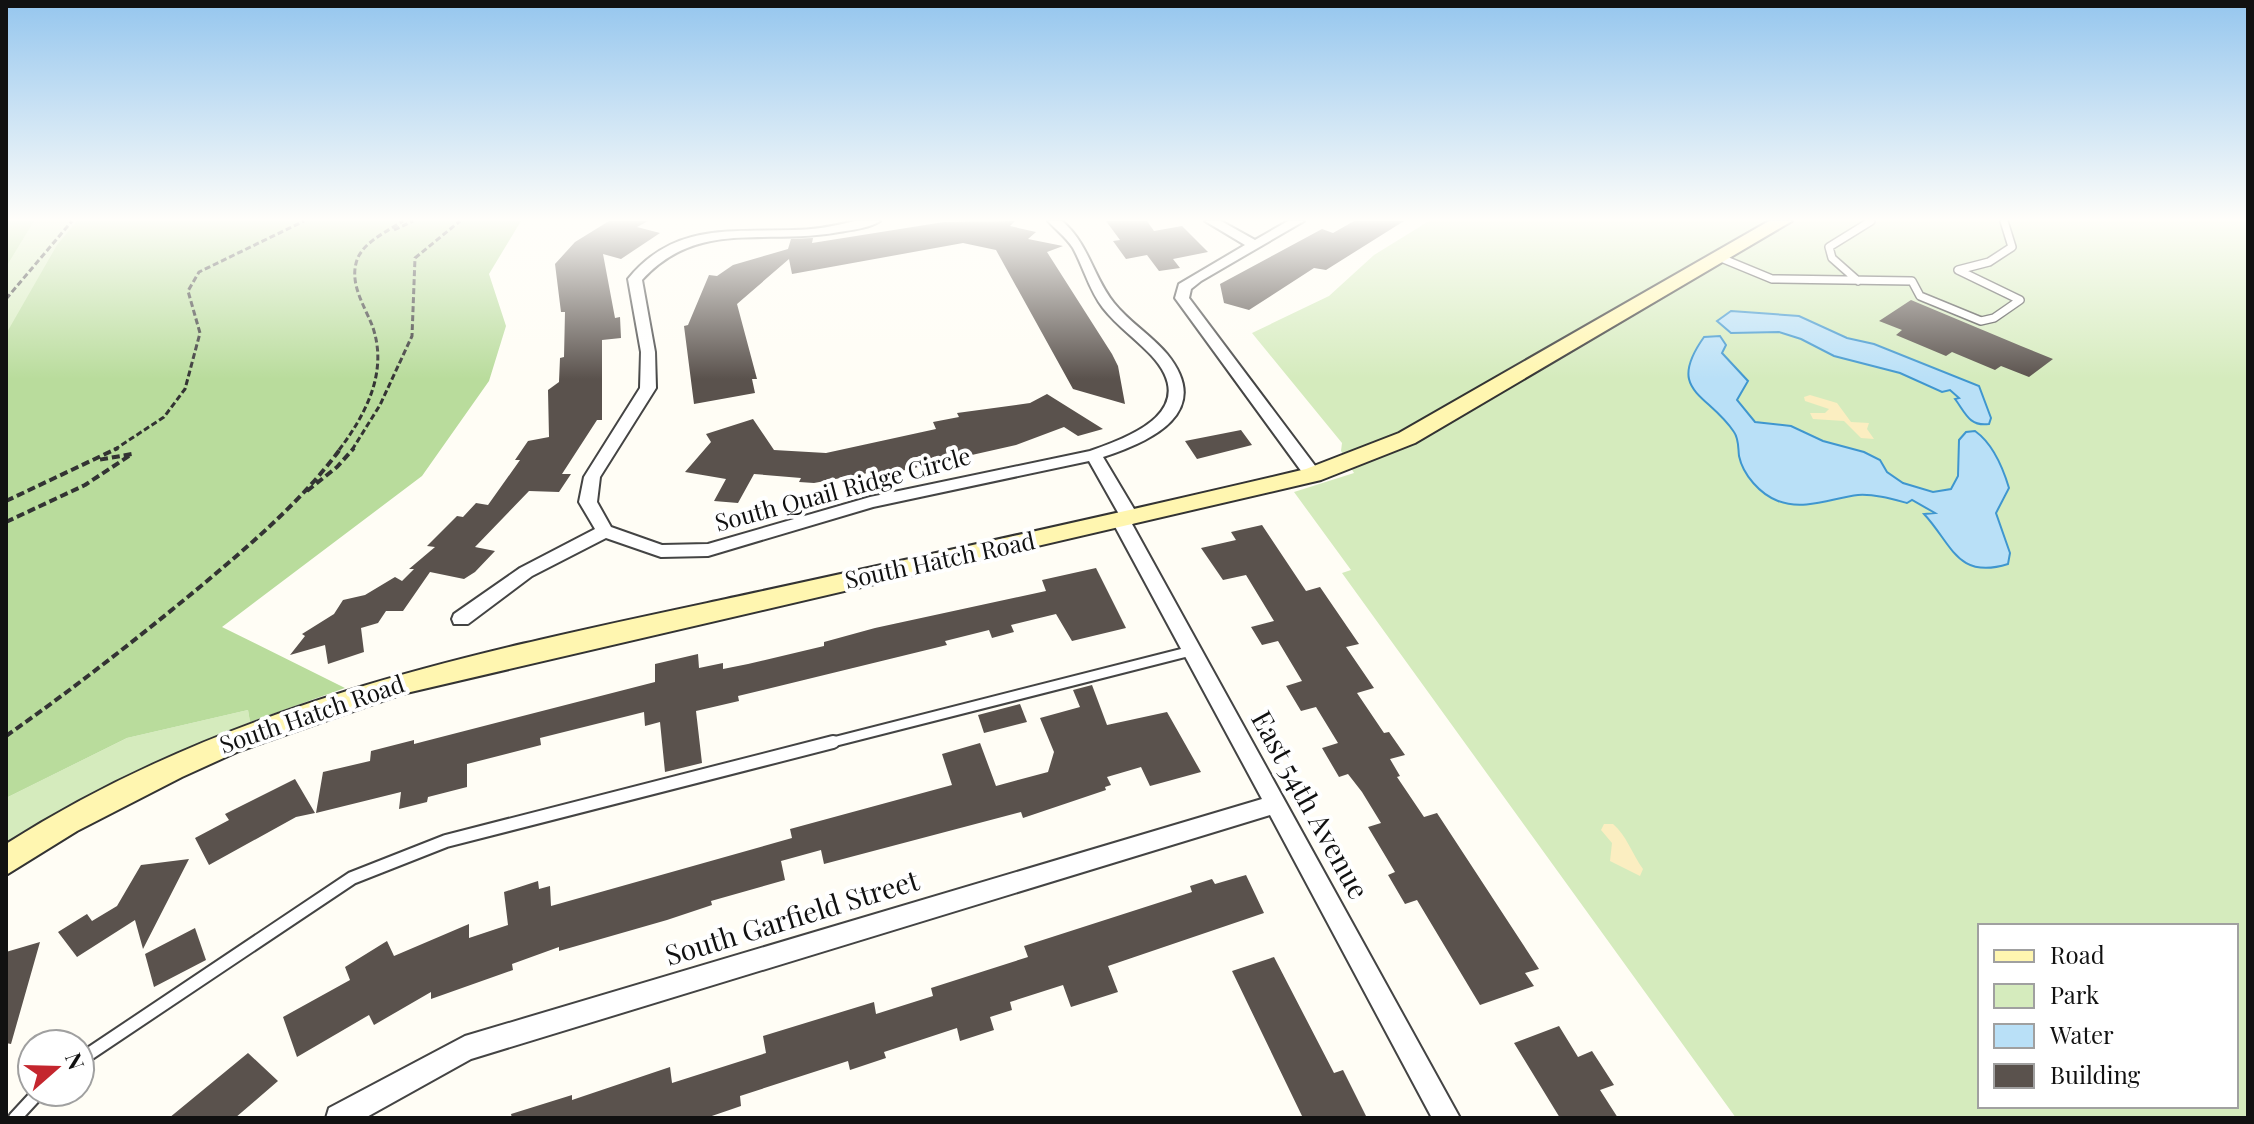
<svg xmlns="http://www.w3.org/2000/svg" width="2254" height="1124" font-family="'Playfair Display',serif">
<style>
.green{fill:#d5ebbd;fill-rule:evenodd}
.forest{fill:#b9dc9c}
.sand{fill:#fbeec1}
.water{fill:#b9e0f7;stroke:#3f96cf;stroke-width:2}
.building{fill:#5a524d}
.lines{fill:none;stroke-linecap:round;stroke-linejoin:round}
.service-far2-casing{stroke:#444;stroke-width:10}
.service-far1-casing{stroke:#444;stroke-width:13}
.service-casing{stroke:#444;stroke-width:16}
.minor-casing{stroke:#444;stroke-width:4}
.secondary-casing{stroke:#333;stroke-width:4}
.path-far1{stroke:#333;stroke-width:3;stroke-dasharray:6 3;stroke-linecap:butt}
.path{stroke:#333;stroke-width:4;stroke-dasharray:8 4;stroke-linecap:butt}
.service-far2{stroke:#fff;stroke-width:7}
.service-far1{stroke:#fff;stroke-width:9}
.service{stroke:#fff;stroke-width:12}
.minor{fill:#fff;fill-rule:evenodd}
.secondary{fill:#fff6b0;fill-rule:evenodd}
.labels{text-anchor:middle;stroke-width:8;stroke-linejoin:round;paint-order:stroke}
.street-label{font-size:24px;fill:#111;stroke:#fff}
.near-street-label{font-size:28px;fill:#111;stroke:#fff}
</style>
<rect width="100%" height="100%" fill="#fffdf5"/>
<!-- green -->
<path class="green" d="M6,221H99L6,399Z
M1429,221H2248V1118H1736L1342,573L1351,570L1294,492L1354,473L1341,451L1342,443L1252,333L1329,296L1374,255ZM1980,926H2236V1106H1980Z
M248,710L250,722L143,770L6,848V798L127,738Z"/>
<!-- forest -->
<path class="forest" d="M6,221H34L6,267Z
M77,221H521L489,274L506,326L489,381L422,476L222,627L345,688L250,722L248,710L127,738L6,798V334L57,245Z"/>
<!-- sand -->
<path class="sand" d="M1810,395L1837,403L1851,422L1869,423L1867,429L1874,439L1861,438L1844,421L1813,419L1810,413H1825L1829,409L1805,401L1804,397Z
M1604,824H1613C1627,836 1632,854 1643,869L1640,876L1610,861L1612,843L1601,830Z"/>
<!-- water -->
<path class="water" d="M1731,311L1799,316L1847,338L1874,344L1979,386L1991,418L1989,424C1969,427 1965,412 1955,399L1959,398L1950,390L1942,392L1900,373L1834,356L1801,339L1779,332L1731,333L1717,321Z
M1720,336L1726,345L1722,353L1748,381L1737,400L1755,422L1791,426L1823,441L1864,452L1880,460L1887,472L1903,483L1933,492L1951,489L1958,476L1959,440L1966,432L1975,431C1992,443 2003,468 2009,488L1996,513L2010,553L2008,564C1957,580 1952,544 1924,514L1935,513L1912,500L1907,503C1892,499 1875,494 1858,495C1833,498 1804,511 1778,501C1760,494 1743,475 1739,456C1738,448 1739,439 1734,432C1708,393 1665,392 1704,337Z"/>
<!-- building -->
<path class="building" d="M609,221H648L637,227L660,233L621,259L603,254L615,318L620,317L621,338L602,340V420H597L562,474H571L559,492L529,491L475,547L495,551L475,572L464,579L430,572L403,611H386L378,623L361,628L364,652L328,664L325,645L290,655L305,636L302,634L334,614L343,600L365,595L395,577L402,581L414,569H409L435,547L427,546L457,516L463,517L476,503L488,505L520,460H515L528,441L549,437L548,390L559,382L560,358L564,357L565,312H561L555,264L575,242Z
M1015,221L1010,226L1036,232L1028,239L1063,246L1047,252L1112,354L1118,366L1125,404L1073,389L996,250L963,243L792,274L789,259L737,304L757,379H752L755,393L694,404L684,326L688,325L709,275L717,276L733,265L788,249L791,239L813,238L812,243L944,222Z
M1106,221H1147L1154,231L1182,226L1208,252L1173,259L1180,268L1159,271L1147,255L1126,259L1113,241L1120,240Z
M1354,221H1404L1326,270L1314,268L1249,310L1224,303L1220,284L1322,229L1333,233Z
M1911,300L2021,346L2053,359L2029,377L2001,366L1995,370L1952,352L1946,356L1896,335L1902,330L1879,321Z
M1047,394L1103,429L1078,436L1064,427L1016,445L870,478L868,473L814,483L799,482L801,478L754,474L738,503L714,501L726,479L685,472L711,442L706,434L753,419L774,450L826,453L936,429L933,422L959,417L957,413L1030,403Z
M1241,430L1252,445L1197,459L1185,441Z
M1262,525L1306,591L1320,587L1359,644L1346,647L1374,688L1357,693L1384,733L1389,732L1405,755L1390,759L1400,776L1397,777L1424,817L1437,813L1539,969L1525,973L1534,986L1480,1005L1417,900L1405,904L1388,875L1395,872L1368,827L1381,823L1362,792L1348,774L1339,777L1322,748L1338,743L1316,707L1301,711L1286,686L1302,681L1278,641L1262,645L1251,627L1274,621L1246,575L1223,580L1201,548L1236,540L1231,532Z
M1096,568L1126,628L1072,641L1056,614L1011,625L1014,632L992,638L989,630L945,641L947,645L738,696L739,701L696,711L702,763L665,772L660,722L645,726L644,712L540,738L541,745L467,764V787L428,797L427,802L399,809L401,792L316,813L323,772L370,761L371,751L414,740V744L655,682V664L698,654L699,668L723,663V669L748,664L824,646V642L875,628L1046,591L1042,580Z
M1092,685L1107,725L1167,712L1201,772L1150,786L1141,767L1107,777L1111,785L1105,787L1106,790L1023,818L1021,812L824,864L821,850L781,861L785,880L711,901L712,905L667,920L559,951V947L512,964L513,970L431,999V992L374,1025L369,1015L297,1057L283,1017L350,980L345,967L387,941L394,956L469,924V938L508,925L504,892L538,881L539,889L550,886L551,906L792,838L790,829L952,785L942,754L980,743L996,786L1048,772L1054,752L1040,718L1080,707L1073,690Z
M1020,704L1027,722L984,733L978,715Z
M295,779L315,813L296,817L209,865L195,838L229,820L225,814Z
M189,859L143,949L135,920L77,957L58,932L87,914L92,921L117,906L141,865Z
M1246,875L1264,913L1108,966L1118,992L1071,1007L1063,985L1010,1002L1012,1010L990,1017L994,1030L960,1041L957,1028L884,1052L886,1058L850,1070L848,1061L740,1096L741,1106L706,1118H512L511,1114L572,1095V1100L670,1067L672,1083L766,1053L763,1036L874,1002L876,1014L933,996L931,988L1028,957L1024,946L1192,892L1190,886L1212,879L1215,884Z
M195,928L206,960L154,987L145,954Z
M40,942L11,1044L6,1043V952Z
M1274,957L1334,1073L1343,1070L1367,1118H1303L1232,971Z
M1559,1026L1578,1057L1592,1051L1614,1085L1600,1090L1618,1118H1560L1514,1043Z
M248,1053L278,1081L235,1118H169Z"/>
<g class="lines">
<!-- service-far2 casing -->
<g class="service-far2-casing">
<path id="service-far2" d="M1721,258L1772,279L1912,281L1920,296L1981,321L1994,318L2020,300L1958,270L1989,262L2012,247L2004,221
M1858,281L1832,258L1829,247L1871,221"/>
</g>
<!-- service-far1 casing -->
<g class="service-far1-casing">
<path id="service-far1" d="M825,744L1191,651"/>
</g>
<!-- service casing -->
<g class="service-casing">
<path id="service" d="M80,1060L352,878L446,841L833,742
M15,1118L39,1092"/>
</g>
<!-- minor casing -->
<g class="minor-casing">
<path id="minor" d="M855,221H880C869,228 852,230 839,232C766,246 698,218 642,280L655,352L656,388L600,477L597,502L611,527L662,545L708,544L870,497L1090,451C1134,436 1201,409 1151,355C1136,339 1117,326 1103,308C1089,290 1084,268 1073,248C1066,237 1056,230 1048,221H1062C1089,244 1093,277 1114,303C1129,322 1151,335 1167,354C1214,412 1152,441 1103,457L1140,519L1132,524L1460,1118H1432L1270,815L471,1059L365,1118H326L329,1108L465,1036L1262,799L1112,521L1120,516L1089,461L873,507L708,556L661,557L606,538L532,576L468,624H454L452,619L454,614L520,568L595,529L579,502L584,477L640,388L641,352L628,279C673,223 730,232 793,230C814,230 835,226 855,221Z
M1205,221H1221L1255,240L1288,221H1304L1201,281L1191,289L1189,298L1319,471L1321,475L1319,479H1307L1175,298L1179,284L1245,245Z"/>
</g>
<!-- secondary casing -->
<g class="secondary-casing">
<path id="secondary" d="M1769,221H1792L1415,443L1321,480L402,694L239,751L182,777L77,831L6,875V844C227,703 473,653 726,599C919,557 1113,515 1306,469L1399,433Z"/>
</g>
<!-- path-far1 -->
<path class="path-far1" d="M394,230L413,221
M6,299L72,221
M114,450L164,417L185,389L200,333L188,291L199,272L304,221
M339,450C366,414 389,371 372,325C364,305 349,283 357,260C363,242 388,231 403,221
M352,450L380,405L412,336L415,258L460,221"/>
<!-- path -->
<path class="path" d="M307,491L337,467L354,448
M6,501L118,448
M6,522L85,485L132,454L98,460
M6,736C73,689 138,638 201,586C251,544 302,501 341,448"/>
<!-- service-far2 -->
<use href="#service-far2" class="service-far2"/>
<!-- service-far1 -->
<use href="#service-far1" class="service-far1"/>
<!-- service -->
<use href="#service" class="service"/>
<!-- minor -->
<use href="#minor" class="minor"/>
<!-- secondary -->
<use href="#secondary" class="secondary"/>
</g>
<!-- sky -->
<linearGradient id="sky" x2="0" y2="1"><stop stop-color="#95c6ee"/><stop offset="0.58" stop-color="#fffefa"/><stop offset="1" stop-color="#fffefa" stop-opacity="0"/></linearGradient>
<rect width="2254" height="379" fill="url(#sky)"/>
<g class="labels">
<!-- street labels -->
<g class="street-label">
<text transform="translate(843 490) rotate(-15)" y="8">South Quail Ridge Circle</text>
<text transform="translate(940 561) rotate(-12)" y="8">South Hatch Road</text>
<text transform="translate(312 715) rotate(-19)" y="8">South Hatch Road</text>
</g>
<!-- near-street labels -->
<g class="near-street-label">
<text transform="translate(1310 805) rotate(61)" y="10">East 54th Avenue</text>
<text transform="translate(792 918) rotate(-17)" y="10">South Garfield Street</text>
</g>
</g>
<!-- border -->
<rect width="2254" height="1124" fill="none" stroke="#111111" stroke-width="16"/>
<!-- legend -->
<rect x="1978" y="924" width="260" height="184" fill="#ffffff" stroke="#a0a0a0" stroke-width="2"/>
<rect x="1994" y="950" width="40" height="12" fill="#fff6b0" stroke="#a0a0a0" stroke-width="2"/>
<text x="2050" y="964" font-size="24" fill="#111111">Road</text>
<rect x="1994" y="984" width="40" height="24" fill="#d5ebbd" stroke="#a0a0a0" stroke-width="2"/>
<text x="2050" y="1004" font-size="24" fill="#111111">Park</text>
<rect x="1994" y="1024" width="40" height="24" fill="#b9e0f7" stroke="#a0a0a0" stroke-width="2"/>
<text x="2050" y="1044" font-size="24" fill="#111111">Water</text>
<rect x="1994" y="1064" width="40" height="24" fill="#5a524d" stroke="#a0a0a0" stroke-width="2"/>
<text x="2050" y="1084" font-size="24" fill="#111111">Building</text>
<!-- north arrow -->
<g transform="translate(56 1068) rotate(70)"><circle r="38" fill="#ffffff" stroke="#a0a0a0" stroke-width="2"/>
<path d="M0-6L14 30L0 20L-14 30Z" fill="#c4262e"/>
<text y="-12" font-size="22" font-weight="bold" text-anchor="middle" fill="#111111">N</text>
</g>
</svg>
